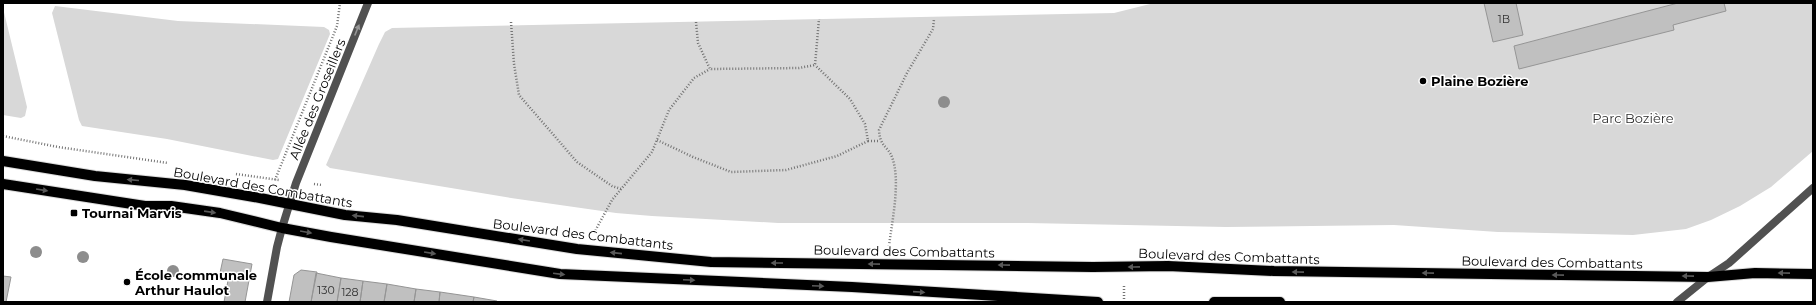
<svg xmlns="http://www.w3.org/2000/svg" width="1816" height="305" font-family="Montserrat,sans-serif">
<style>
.green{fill:#d8d8d8}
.building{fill:#c0c0c0;stroke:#959595}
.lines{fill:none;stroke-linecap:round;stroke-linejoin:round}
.primary-casing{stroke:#dbdbdb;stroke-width:12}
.path{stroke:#737373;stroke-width:2.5;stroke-dasharray:1 2;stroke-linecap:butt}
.minor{stroke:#515151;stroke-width:8}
.tertiary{stroke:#515151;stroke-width:8}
.primary{stroke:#000;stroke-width:10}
.tree{fill:#8d8d8d}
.oneway{fill:#979797}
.oneway2{fill:#595959}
.poi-dot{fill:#000;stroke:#fff;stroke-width:1.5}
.labels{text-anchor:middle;stroke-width:3;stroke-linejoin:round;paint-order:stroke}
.number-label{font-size:11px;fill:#303030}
.poi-label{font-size:13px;font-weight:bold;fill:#000;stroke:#fff;text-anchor:start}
.street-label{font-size:13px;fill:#000;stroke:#fff}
.park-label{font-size:13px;fill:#2f2f2f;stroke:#fff}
</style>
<rect width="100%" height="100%" fill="#fff"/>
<!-- green -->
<path class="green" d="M1154,3H1813V151L1771,187L1740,206L1711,220L1686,229L1633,235L1498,232L1394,225L1226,227L1028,223H778L652,216L616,213L511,198L330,168L326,165L379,44L385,32L392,28L1114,13Z
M55,6L178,21L324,27L329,30L330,34L278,159L273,160L167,139L82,126L79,120L52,13Z
M3,8L27,107L25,116L21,118L3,115Z"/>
<!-- building -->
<path class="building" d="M1484,3H1516L1523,35L1493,42Z
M1678,3H1724L1726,11L1673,25L1674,30L1519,69L1514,46Z
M223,259L252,264L245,302H224L229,275L220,273Z
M301,270L317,272L311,302H289L294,275Z
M316,273L341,278L337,302H311Z
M3,276L11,277L6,302H3Z
M341,278L363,281L360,302H337Z
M363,281L387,284L384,302H360Z
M387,284L416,289L414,302H384Z
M416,289L440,292L439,302H414Z
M440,292L474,297L473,302H439Z
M474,297L497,301V302H473Z"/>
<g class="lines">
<!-- primary casing -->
<g class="primary-casing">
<path id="primary" d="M3,161L95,176L185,185L260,198L345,215L397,220L577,249L711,262L1093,267L1168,266L1274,271L1708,277L1755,273L1813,274
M3,184L145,206H171L220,213L282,228L331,237L560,274L852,287L1098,302
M1214,302H1280"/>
</g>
<!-- path -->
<path class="path" d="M511,22L514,64L519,95L577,162L612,186L621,189
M696,22L698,43L710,69L799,68L815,65L819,19
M3,136L58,147L168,163
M657,140L693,157L731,172L786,170L837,156L868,141L865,124L850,99L815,65
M868,141H880
M236,174L279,180
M275,180L337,26L340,3
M314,184L322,185
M594,233L612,200L652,152L669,110L694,78L710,69
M889,246C892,221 901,181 892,157C887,145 880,147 879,130L907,73L933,29L934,19
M1124,302V284"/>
<!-- minor -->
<path class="minor" d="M267,302L277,247L282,228"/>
<!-- tertiary -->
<path class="tertiary" d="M282,228L296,183L368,3
M1677,302L1708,277L1729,263L1813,188"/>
<!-- primary -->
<use href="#primary" class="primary"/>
</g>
<!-- trees -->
<g class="tree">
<circle cx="944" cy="102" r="6"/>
<circle cx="36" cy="252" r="6"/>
<circle cx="83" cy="257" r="6"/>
<circle cx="173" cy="271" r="6"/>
</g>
<!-- one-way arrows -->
<defs><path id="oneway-solid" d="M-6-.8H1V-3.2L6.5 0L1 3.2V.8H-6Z"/></defs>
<use class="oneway" href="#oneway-solid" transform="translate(357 30) rotate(-68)"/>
<g class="oneway2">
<use href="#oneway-solid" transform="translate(133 180) rotate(-175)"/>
<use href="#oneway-solid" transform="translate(42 190) rotate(9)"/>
<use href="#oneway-solid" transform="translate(210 212) rotate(8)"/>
<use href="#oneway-solid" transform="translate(358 216) rotate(-174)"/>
<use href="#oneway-solid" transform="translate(306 232) rotate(10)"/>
<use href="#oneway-solid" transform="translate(524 240) rotate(-171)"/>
<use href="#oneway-solid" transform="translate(430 253) rotate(9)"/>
<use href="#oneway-solid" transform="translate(616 253) rotate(-174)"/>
<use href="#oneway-solid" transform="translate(777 263) rotate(-180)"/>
<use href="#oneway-solid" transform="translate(874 264) rotate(-179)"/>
<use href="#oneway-solid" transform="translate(1004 265) rotate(-179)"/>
<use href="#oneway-solid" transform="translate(1134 267) rotate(179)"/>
<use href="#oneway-solid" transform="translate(1298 272) rotate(-179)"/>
<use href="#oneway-solid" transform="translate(1428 273) rotate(-179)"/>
<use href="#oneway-solid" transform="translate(1784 273) rotate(-179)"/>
<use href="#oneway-solid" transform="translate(559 274) rotate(7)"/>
<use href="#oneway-solid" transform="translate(1558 275) rotate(-179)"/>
<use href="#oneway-solid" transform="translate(1688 276) rotate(-179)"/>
<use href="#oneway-solid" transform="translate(689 280) rotate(3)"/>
<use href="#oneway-solid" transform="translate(818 286) rotate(3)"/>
<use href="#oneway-solid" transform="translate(919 292) rotate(4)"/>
</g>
<!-- markers -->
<g class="poi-dot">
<circle cx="1423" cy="81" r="4"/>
<rect x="70" y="209" width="8" height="8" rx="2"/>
<circle cx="127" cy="282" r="4"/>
</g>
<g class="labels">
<!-- number labels -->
<g class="number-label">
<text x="1504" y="23">1B</text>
<text x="326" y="294">130</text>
<text x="350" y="296">128</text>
</g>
<!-- poi labels -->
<g class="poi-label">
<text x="1431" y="86">Plaine Bozière</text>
<text x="82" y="218">Tournai Marvis</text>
<text x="135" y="280">École communale<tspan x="135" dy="15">Arthur Haulot</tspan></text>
</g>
<!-- street labels -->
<g class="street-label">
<text transform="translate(317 99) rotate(-68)" y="5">Allée des Groseillers</text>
<text transform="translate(263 187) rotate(10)" y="5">Boulevard des Combattants</text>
<text transform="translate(583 234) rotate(7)" y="5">Boulevard des Combattants</text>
<text transform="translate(904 251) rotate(1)" y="5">Boulevard des Combattants</text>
<text transform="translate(1229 256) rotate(2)" y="5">Boulevard des Combattants</text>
<text transform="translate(1552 262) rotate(1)" y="5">Boulevard des Combattants</text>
</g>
<!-- park labels -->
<g class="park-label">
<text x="1633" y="123">Parc Bozière</text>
</g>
</g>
<!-- border -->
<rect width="1816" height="305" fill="none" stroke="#000000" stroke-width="8"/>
</svg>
